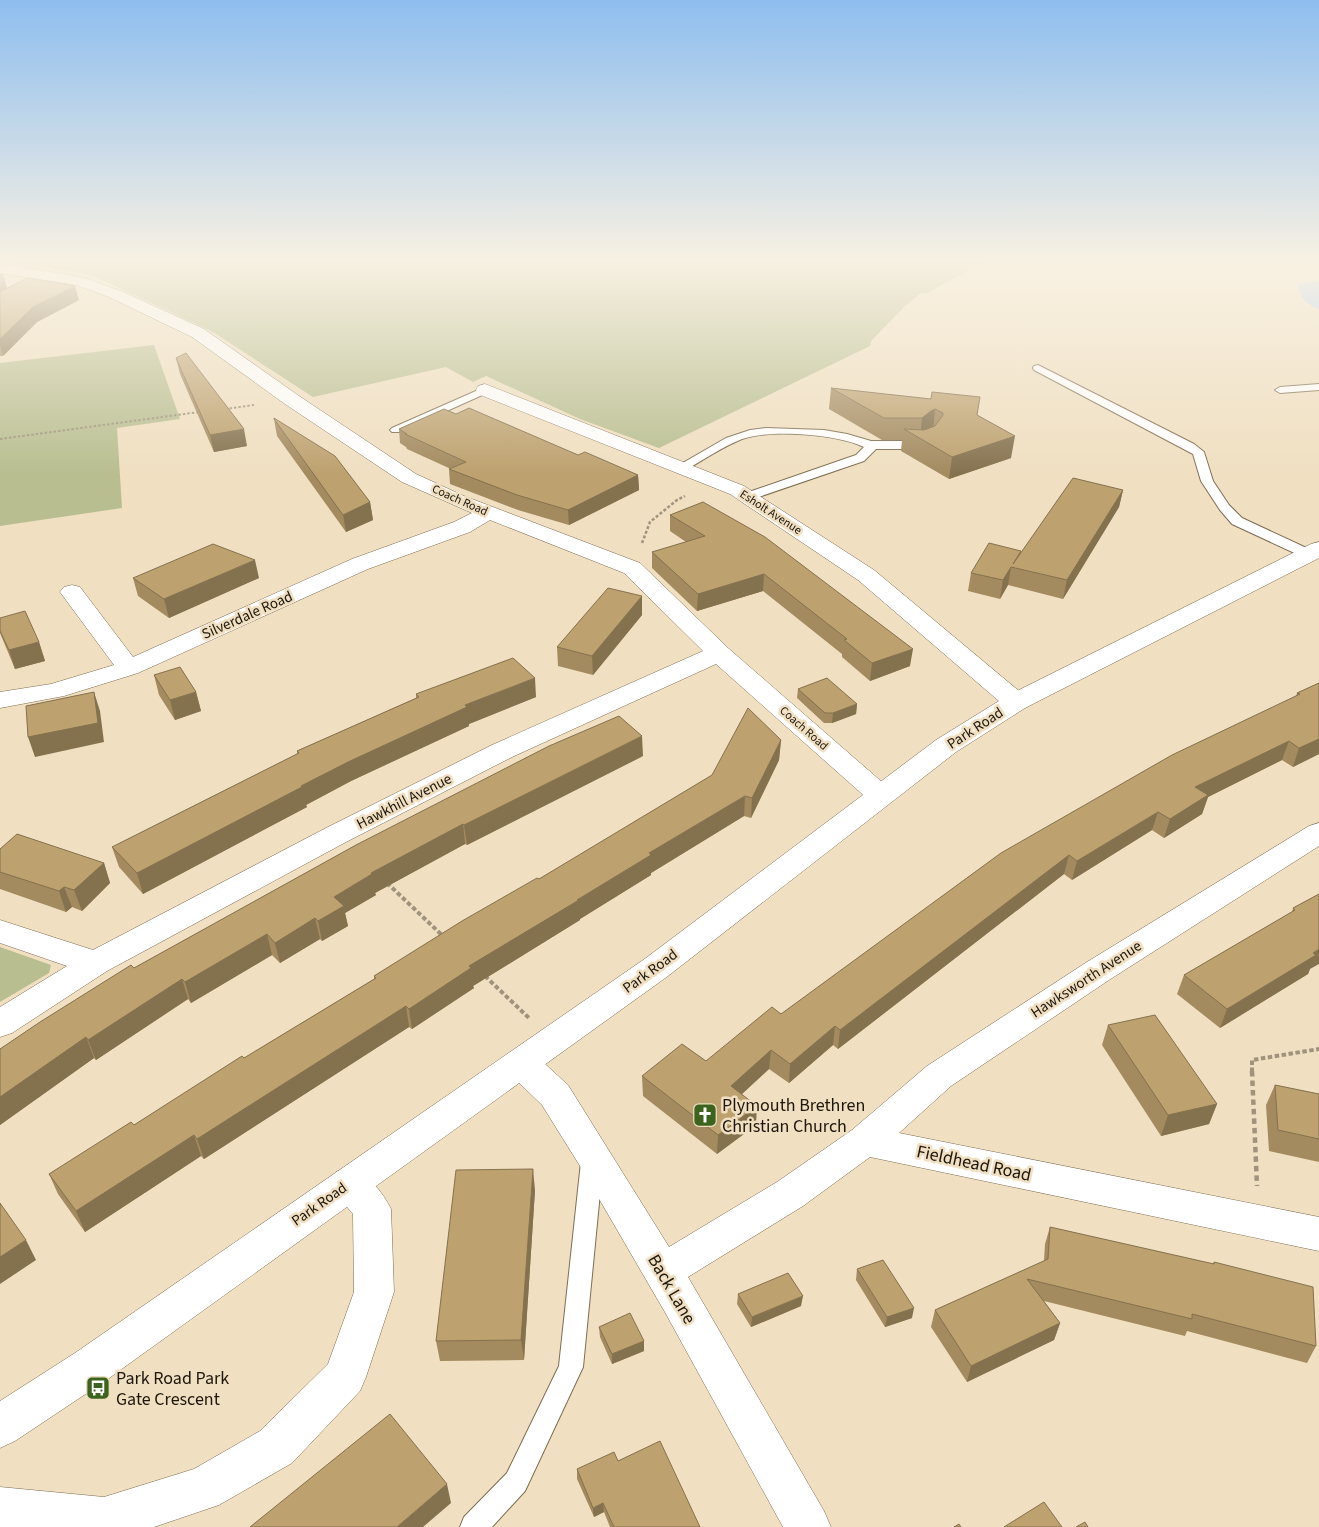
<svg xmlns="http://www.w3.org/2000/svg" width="1319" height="1527" font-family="'Source Sans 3',sans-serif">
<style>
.green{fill:#b8be90}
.water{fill:#a7cefa}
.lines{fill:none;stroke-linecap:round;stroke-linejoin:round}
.lane-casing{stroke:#7c6d52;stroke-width:2}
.street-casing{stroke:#7c6d52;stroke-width:1}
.secondary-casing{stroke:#7c6d52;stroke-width:1}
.path-far3{stroke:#a0937d;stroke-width:2;stroke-dasharray:2.5 2;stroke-linecap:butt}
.path-far2{stroke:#a0937d;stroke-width:2.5;stroke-dasharray:3 2;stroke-linecap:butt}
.path-far1{stroke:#a0937d;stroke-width:4;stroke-dasharray:4.5 2.5;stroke-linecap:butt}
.path{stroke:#a0937d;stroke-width:4.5;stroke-dasharray:5.5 4;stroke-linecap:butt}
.lane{fill:#fff;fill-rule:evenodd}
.street{fill:#fff;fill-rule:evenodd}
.secondary{fill:#fff;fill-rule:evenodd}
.wall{fill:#a38a5f}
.shaded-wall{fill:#84714e}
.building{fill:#bda16f;stroke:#84714e}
.labels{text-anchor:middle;stroke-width:5;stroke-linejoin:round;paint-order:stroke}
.far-street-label{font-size:12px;fill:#1c160c;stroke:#f0dfc1}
.street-label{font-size:15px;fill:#1c160c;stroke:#f0dfc1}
.near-poi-label{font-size:18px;fill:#1c160c;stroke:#f0dfc1;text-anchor:start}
.near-street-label{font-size:18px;fill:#1c160c;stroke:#f0dfc1}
</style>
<rect width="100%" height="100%" fill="#f0dfc1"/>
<!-- green -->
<path class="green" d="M0,261H990L972,268L926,294L921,293L905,306L871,341L870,346L659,448L580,419L486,376L473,382L446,367L313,397L213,332L102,280L87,274Z
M154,345L180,419L117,428L122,508L0,526V363Z
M0,947L51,965L49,973L0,1002Z"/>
<!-- water -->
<path class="water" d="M1319,281V309C1307,305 1298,296 1298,284Z"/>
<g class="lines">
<!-- lane casing -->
<g class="lane-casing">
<path id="lane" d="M1038,365L1194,444L1204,452L1213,481L1229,505L1242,518L1313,551L1315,554L1313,557H1303L1232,524L1220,510L1201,481L1193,454L1034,370L1033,368L1034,366Z
M1319,384V390L1280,393L1275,390L1280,387Z
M485,387L489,388L490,390L489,392L400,432H392L390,430L392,428Z
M766,428L824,430L847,434L871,441H925L931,445L925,449H876L864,461L747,501L743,500L741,497L743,494L856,455L864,447C836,434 771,429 742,439C722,447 703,460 684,471H676L674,468L726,438L750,430Z
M592,1153L600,1155L603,1162L583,1367L525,1491L492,1527H460L464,1517L507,1473L559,1366L581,1162L584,1155Z"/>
</g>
<!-- street casing -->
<g class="street-casing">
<path id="street" d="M0,263L85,278L121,291L204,329L299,396L416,474L464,496L640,563L728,648L890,789L894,795L890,801L880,804L870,801L716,664L512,757L346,842L107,971L12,1033L0,1037V1007L67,966L0,943V920L93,950L326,828L492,745L703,651L624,573L490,520L470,532L368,569L138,673L64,696L0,708V692L51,684L114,665L60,592L64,587L72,585L80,587L133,657L352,559L454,522L472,513L402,482L285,404L192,337L109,297L76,285L0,273Z
M485,384L744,486L874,570L1025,696L1029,702L1025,708L1016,710L1007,708L858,580L730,494L478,394L476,390L478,386Z
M1319,823V846L1109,980L951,1086L899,1133L1319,1217V1251L870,1157L803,1206L688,1277L824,1511L831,1527H783L666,1314L580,1166L542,1105L509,1073L504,1063L509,1053L521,1049L533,1053L568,1085L669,1247L777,1182L852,1130L927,1066L1087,962L1309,826Z
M349,1167C368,1174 382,1191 391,1209L394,1292L366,1377L360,1391L292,1463L219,1505L154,1527H0V1487L104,1497L194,1469L260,1431L328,1364L354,1292L353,1214L336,1194L330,1183L336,1172Z"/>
</g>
<!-- secondary casing -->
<g class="secondary-casing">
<path id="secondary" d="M1319,542V558L1025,708L956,752L668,976L105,1381L15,1441L0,1448V1401L75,1353L646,958L936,740L1007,696L1311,544Z"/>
</g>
<!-- path-far3 -->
<path class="path-far3" d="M225,409L254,405
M0,439L199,412"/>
<!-- path-far2 -->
<path class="path-far2" d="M642,543L650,522L677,500L685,496"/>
<!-- path-far1 -->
<path class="path-far1" d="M387,883L444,937
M485,976L529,1018
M1252,1072V1060L1319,1049"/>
<!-- path -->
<path class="path" d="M1252,1071L1257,1186"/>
<!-- lane -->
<use href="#lane" class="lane"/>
<!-- street -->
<use href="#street" class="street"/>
<!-- secondary -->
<use href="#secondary" class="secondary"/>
</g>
<!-- wall -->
<path class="wall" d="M0,274H3L7,288L79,300L37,322L3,356H0Z
M176,358L247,446L214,452L180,374Z
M831,388L931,399L977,415L1011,458L949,479L901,451L902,440H882L829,409Z
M456,414L638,475L639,490L569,525L518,510L450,484L449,469H451L407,449L406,447L400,443L399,429Z
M274,419L370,502L373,520L346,532L277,436Z
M1123,490L1119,507L1063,599L1008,585L1000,599L968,591L971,573L1021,551V553Z
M703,502L910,666L870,681L842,657V654L763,591L697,611L652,568V552L686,542L670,531V515Z
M133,578H259L169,618L138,596Z
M642,596V615L593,675L558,666L557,647Z
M0,618L39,642L45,661L15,669L0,633Z
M154,675L196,692L201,711L175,720L159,695Z
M1319,683V754L1293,767L1282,760L1208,797L1202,814L1164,838L1152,830L1072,880L1064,874L838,1049L833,1045L789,1083L769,1069L742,1094L756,1125L717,1154L643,1096L642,1076L706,1061L1296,696L1297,693Z
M798,689L857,704L856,714L832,723H824L797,698Z
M416,694L536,697L469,724V726L351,781L306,805L307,807L143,894L119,867L112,847L297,754V751L416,698Z
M781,740L779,760L751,818L744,816L651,873V875L580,919V920L473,986L474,988L412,1029L409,1027L204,1159L201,1156L85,1232L58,1194L49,1174L134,1125L374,979V976L539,879Z
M643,756L467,845L465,844L375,893L376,895L345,913L348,926L322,941L320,939L280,963L272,955L191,1003L188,999L96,1060L94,1058L0,1125V1049L134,968L356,845Z
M0,849L104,863L110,883L82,911L72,907L66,912L0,889Z
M1319,894L1310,969L1308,974L1220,1028L1177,994L1184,975L1292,912L1293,908Z
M1108,1025L1217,1104L1209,1124L1161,1136L1102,1045Z
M1275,1085L1319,1094V1162L1269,1151L1266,1105Z
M535,1190L524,1360L440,1361L436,1341Z
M1050,1227L1213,1264L1214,1262L1316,1346L1307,1363L1187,1331L1185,1336L1044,1301L1060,1323L1054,1340L967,1382L931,1327L935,1310L1044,1261L1045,1244Z
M857,1269L912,1318L885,1327L856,1280Z
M738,1294L801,1306L751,1327L737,1304Z
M599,1327L644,1341V1351L612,1364L600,1337Z
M618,1461L700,1527H610L604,1512L594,1517L577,1479V1469Z"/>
<!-- shaded-wall -->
<path class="shaded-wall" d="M3,274L7,289L0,294V276Z
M75,286L79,300L37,322L3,356L0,345V339L33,307Z
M935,409L933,431L920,438L922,418L931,411Z
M244,429L247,446L214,452L210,435Z
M1015,436L1011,458L949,479L952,457Z
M638,475L639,490L569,525L568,510Z
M1123,490L1119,507L1063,599L1067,580Z
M370,502L373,520L346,532L343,515Z
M255,560L259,578L169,618L164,599Z
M1011,567L1008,585L1000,599L1003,580Z
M764,574L763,591L697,611L698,594Z
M642,596V615L593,675L592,656Z
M39,642L45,661L15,669L9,650Z
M913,649L910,666L870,681L872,663Z
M535,678L536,697L469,724V726L351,781L306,805L307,807L143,894L137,873L301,786L348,762L465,705Z
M94,692L100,711L104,742L35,757L28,737Z
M196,692L201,711L175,720L170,700Z
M857,704L856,714L832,723L833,713Z
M642,736L643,756L467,845L464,825Z
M1319,739V754L1293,767L1299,748Z
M781,740L779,760L751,818L752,798Z
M1289,741L1282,760L1208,797L1202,814L1164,838L1170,819L1195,787Z
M745,796L744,816L651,873V875L580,919V920L473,986L474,988L412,1029L409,1009L469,966L577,900L649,853Z
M1158,812L1152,830L1072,880L1077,861Z
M463,824L465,844L375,893L376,895L345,913L348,926L322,941L318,921L334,897L371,873Z
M1069,855L1064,874L838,1049L840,1030Z
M104,863L110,883L82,911L74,890Z
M64,887L72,907L66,912L59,891Z
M315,918L320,939L280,963L275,943Z
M267,934L272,955L191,1003L185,982Z
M1319,949V964L1310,969L1308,974L1220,1028L1227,1009Z
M182,979L188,999L96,1060L88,1040Z
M406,1006L409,1027L204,1159L197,1139Z
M835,1026L833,1045L789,1083L790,1064Z
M86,1037L94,1058L0,1125V1097Z
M771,1050L769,1069L730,1105L731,1086Z
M1217,1104L1209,1124L1161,1136L1168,1115Z
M757,1106L756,1125L717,1154L718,1135Z
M194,1135L201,1156L85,1232L76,1211Z
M533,1169L535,1190L524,1360L521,1340Z
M26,1240L36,1260L0,1284V1257Z
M803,1296L801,1306L751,1327L752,1317Z
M914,1308L912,1318L885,1327L887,1317Z
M1060,1323L1054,1340L967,1382L971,1366Z
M644,1341V1351L612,1364V1354Z
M447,1484L451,1503L423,1527H397Z
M603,1503L604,1512L594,1517L593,1508Z"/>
<!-- building -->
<path class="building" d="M27,278L75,286L33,307L0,339V292Z
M186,353L244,429L210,435L176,358Z
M831,388L931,399L932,392L980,397L977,415L1015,436L952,457L904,429L924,430L935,426L943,415V413L935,409L931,411L922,418H884Z
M469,408L578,455L585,452L638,475L568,510L517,495L449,469L466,462L405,434H407L399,429L444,409L456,414Z
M274,418L335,456L370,502L343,515L274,419Z
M1073,478L1123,490L1067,580L1011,567L1003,580L971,573L989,543L1021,551L1013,564Z
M703,502L765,537L913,649L872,663L844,640L847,639L764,574L698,594L652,552L705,536L670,515Z
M213,544L255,560L164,599L133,578Z
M608,588L642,596L592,656L557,647Z
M25,611L39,642L9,650L0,631V618Z
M513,658L535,678L465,705L467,707L348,762L301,786L302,787L137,873L112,847L299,753L297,751L419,697L416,694Z
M180,667L196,692L170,700L154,675Z
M827,678L857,704L833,713H825L798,689Z
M1319,683V739L1299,748L1289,741L1195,787L1208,795L1170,819L1158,812L1077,861L1069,855L840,1030L835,1026L790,1064L771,1050L731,1086L757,1106L718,1135L642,1076L682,1044L706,1061L772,1007L781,1014L1001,853L1172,755L1300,694L1297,693Z
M94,692L98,723L28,737L26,706Z
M748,708L781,740L752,798L745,796L649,853L651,855L577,900H579L469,966L471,968L409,1009L406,1006L197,1139L194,1135L76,1211L49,1174L131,1122L134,1125L242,1056L244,1058L376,978L374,976L462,921L537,878L539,879L712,775Z
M619,716L642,736L464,825L463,824L371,873L372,874L334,897L344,906L318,921L315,918L275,943L267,934L185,982L182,979L88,1040L86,1037L0,1097V1049L40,1022L131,965L134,968L356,845L549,746Z
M17,834L104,863L74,890L64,887L59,891L0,872V849Z
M1319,894V949L1313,953L1316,955L1227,1009L1184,975L1295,910L1293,908Z
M1155,1015L1217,1104L1168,1115L1108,1025Z
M1275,1085L1319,1094V1139L1278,1130Z
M533,1169L521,1340L436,1341L456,1170Z
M0,1203L26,1240L0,1257Z
M1050,1227L1214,1264V1262L1313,1287L1316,1346L1192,1314V1319L1027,1279L1060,1323L971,1366L935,1310L1048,1259Z
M883,1260L914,1308L887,1317L857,1269Z
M788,1273L803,1296L752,1317L738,1294Z
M630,1313L644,1341L612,1354L599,1327Z
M390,1414L447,1484L397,1527H250Z
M660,1441L700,1527H614L603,1503L593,1508L577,1469L614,1452L618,1461Z
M1044,1502L1062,1527H1004Z
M1085,1522L1088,1527H1076Z
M959,1524L961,1527H954Z"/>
<!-- sky -->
<linearGradient id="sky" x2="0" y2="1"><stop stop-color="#8ebeef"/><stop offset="0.55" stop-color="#f8f1e3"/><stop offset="1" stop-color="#f8f1e3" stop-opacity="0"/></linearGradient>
<rect width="1319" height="475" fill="url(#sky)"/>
<!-- icons -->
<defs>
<g id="church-square" transform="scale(1.25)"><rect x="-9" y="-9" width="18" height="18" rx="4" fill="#3d641f" stroke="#f0dfc1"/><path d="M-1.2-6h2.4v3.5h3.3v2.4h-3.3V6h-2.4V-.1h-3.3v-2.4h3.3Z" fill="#fff"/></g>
<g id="bus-square" transform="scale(1.25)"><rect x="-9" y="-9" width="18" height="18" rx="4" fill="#3d641f" stroke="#f0dfc1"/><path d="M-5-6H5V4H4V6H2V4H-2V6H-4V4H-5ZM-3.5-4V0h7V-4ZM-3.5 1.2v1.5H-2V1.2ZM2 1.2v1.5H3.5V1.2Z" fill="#fff"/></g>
</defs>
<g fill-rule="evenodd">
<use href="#church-square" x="705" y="1115"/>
<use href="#bus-square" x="98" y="1388"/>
</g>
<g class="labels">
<!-- far-street labels -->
<g class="far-street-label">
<text transform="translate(460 500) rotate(24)" y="4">Coach Road</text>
<text transform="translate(771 512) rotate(33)" y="4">Esholt Avenue</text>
<text transform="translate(804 728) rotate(41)" y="4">Coach Road</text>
</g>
<!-- street labels -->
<g class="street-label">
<text transform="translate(247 615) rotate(-24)" y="5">Silverdale Road</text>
<text transform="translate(975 728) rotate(-33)" y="5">Park Road</text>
<text transform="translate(404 801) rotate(-27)" y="5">Hawkhill Avenue</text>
<text transform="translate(650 971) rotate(-36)" y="5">Park Road</text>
<text transform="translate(1086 979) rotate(-33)" y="5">Hawksworth Avenue</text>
<text transform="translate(319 1204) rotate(-35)" y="5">Park Road</text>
</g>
<!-- near-poi labels -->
<g class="near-poi-label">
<text x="722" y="1111">Plymouth Brethren<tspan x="722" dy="21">Christian Church</tspan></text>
<text x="116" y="1384">Park Road Park<tspan x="116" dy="21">Gate Crescent</tspan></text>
</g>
<!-- near-street labels -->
<g class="near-street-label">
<text transform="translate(974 1163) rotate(12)" y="6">Fieldhead Road</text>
<text transform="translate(672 1289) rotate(60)" y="6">Back Lane</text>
</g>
</g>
</svg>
